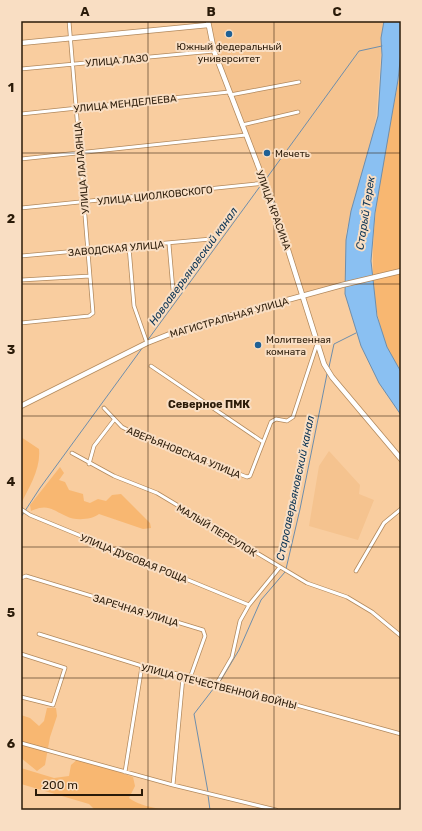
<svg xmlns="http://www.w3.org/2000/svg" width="422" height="831" font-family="Rubik,sans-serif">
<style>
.built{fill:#f5c38f}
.green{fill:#f8b771}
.water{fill:#8ac0f2;stroke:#6e8eac}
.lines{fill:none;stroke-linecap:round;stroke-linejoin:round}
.stream{stroke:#6e8eac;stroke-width:1}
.street-casing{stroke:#b2895d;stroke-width:4.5}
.secondary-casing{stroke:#b2895d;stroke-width:6}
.street{stroke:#fff;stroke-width:3}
.secondary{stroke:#fff;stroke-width:4.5}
.grid{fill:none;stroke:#2b1b09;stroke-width:1;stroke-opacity:0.55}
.poi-dot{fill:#1f6095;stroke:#f9dec3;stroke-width:1.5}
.labels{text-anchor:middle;stroke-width:4;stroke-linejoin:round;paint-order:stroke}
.poi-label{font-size:10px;fill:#2b1b09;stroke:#f9dec3;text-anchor:start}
.street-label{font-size:10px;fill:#2b1b09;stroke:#f9dec3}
.water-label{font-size:11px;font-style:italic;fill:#0a3354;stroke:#f9dec3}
.neighbourhood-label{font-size:11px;font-weight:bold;fill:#2b1b09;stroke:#f9dec3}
.neatline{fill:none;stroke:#2b1b09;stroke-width:1.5}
.grid-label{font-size:13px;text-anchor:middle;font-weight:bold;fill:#2b1b09}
</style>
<rect width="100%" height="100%" fill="#f9cd9f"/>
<!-- built -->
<path class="built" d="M209,21H384L381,38V53L376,116L372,141L346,232L345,286L301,297L286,254L273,206L213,45Z
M329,451L360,485L359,494L374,500L358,540L309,526L319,466Z"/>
<!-- green -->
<path class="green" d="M401,67V372C346,294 386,154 401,67Z
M21,437L39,449C41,469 29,487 21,504Z
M60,467L64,473L59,480L65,482L69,490L83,494L84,501L90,503L98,499L106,501L112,495L121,494L150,523L151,528L143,529L99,514C91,520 75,521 66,516C52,510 48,503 31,511L30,505Z
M47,708H56L57,716L50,737L45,765L37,771L21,758V715L30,718L39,726L44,721Z
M79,758L133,777L135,786L129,798C149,812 181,810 205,810H95L89,804L21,784V768L54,778L69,776L71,765Z"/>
<!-- water -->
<path class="water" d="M384,21H401V52L398,80L375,213L371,261L377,316L387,347L401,372V415L379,383L361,346L345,294L346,240L351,211L378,116L382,55L381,38Z"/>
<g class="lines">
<!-- stream -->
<path class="stream" d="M266,179L359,51L382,46
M147,341L261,185
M329,367L334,344L356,333
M21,517L40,488L143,347
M286,569L300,509L327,374
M221,680L239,650L261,600L285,572
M208,792L194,714L217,684
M208,795L210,810"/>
<!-- street casing -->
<g class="street-casing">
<path id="street" d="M21,69L214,51
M230,95L299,82
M21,114L229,92
M242,125L298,112
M21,159L246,135
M21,208L265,183
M169,244L173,290
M129,247L134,306L147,343
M21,256L211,239
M21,280L90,276
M21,323L89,316L93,313L69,21
M151,366L263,442
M104,408L122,427L134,433L247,477L250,476L271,422L276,419L287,421L293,417L317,344
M72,453L114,476L157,493L307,583L347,597L372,612L401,636
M89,464L94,446L114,420
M21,509L30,515L249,605
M356,571L384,523L401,509
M21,578L26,576L203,630L205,636L190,678
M39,634L142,666L217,683L401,734
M21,654L65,668L53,705L21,697
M217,683L232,657L240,621L249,605L280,567
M21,743L173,785L276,810
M125,772L142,666
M173,785L183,677"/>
</g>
<!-- secondary casing -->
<g class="secondary-casing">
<path id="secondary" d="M208,21L214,51L277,215L324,364L332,377L401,459
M21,43L208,25
M21,406L147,343L185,328L342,285L401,271"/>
</g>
<!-- street -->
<use href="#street" class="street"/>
<!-- secondary -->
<use href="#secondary" class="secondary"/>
</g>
<!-- grid -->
<path class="grid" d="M148,21V810M274,21V810M21,153H401M21,284H401M21,416H401M21,547H401M21,678H401"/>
<!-- markers -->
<g class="poi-dot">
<circle cx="229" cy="34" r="4"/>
<circle cx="267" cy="153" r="4"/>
<circle cx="258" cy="345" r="4"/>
</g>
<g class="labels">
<!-- poi labels -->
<g class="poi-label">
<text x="229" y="50" text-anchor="middle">Южный федеральный<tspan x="229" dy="12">университет</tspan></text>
<text x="275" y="157">Мечеть</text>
<text x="266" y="343">Молитвенная<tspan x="266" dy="12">комната</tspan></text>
</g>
<!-- street labels -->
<g class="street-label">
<text transform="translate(117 60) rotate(-5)" y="4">УЛИЦА ЛАЗО</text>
<text transform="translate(125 103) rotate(-6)" y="4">УЛИЦА МЕНДЕЛЕЕВА</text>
<text transform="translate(81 168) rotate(-95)" y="4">УЛИЦА ЛАЛАЯНЦА</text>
<text transform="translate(155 195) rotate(-6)" y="4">УЛИЦА ЦИОЛКОВСКОГО</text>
<text transform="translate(274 210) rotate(70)" y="4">УЛИЦА КРАСИНА</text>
<text transform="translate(116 248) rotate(-5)" y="4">ЗАВОДСКАЯ УЛИЦА</text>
<text transform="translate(229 317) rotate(-16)" y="4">МАГИСТРАЛЬНАЯ УЛИЦА</text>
<text transform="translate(184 452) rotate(22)" y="4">АВЕРЬЯНОВСКАЯ УЛИЦА</text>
<text transform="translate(217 530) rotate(31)" y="4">МАЛЫЙ ПЕРЕУЛОК</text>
<text transform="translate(134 558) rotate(22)" y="4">УЛИЦА ДУБОВАЯ РОЩА</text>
<text transform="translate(136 610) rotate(17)" y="4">ЗАРЕЧНАЯ УЛИЦА</text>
<text transform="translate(219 686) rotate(14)" y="4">УЛИЦА ОТЕЧЕСТВЕННОЙ ВОЙНЫ</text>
</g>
<!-- water labels -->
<g class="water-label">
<text transform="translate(365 213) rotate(-81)" y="4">Старый Терек</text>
<text transform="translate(193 266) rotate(-54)" y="4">Новоаверьяновский канал</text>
<text transform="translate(295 488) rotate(-78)" y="4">Староаверьяновский канал</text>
</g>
<!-- neighbourhood labels -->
<g class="neighbourhood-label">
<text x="209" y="408">Северное ПМК</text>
</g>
</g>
<!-- border -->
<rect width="422" height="831" fill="none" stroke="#f9dec3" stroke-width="44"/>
<!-- scale -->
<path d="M36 789v6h106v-6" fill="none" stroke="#2b1b09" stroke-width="2"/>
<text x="42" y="789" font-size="12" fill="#2b1b09" stroke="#f9dec3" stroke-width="3" paint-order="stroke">200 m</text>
<rect x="22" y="22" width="378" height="787" class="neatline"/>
<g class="grid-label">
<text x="85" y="16">A</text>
<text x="211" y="16">B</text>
<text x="337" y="16">C</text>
<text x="11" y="92">1</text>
<text x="11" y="223">2</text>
<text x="11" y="354">3</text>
<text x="11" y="486">4</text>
<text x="11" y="617">5</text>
<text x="11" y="748">6</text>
</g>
</svg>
